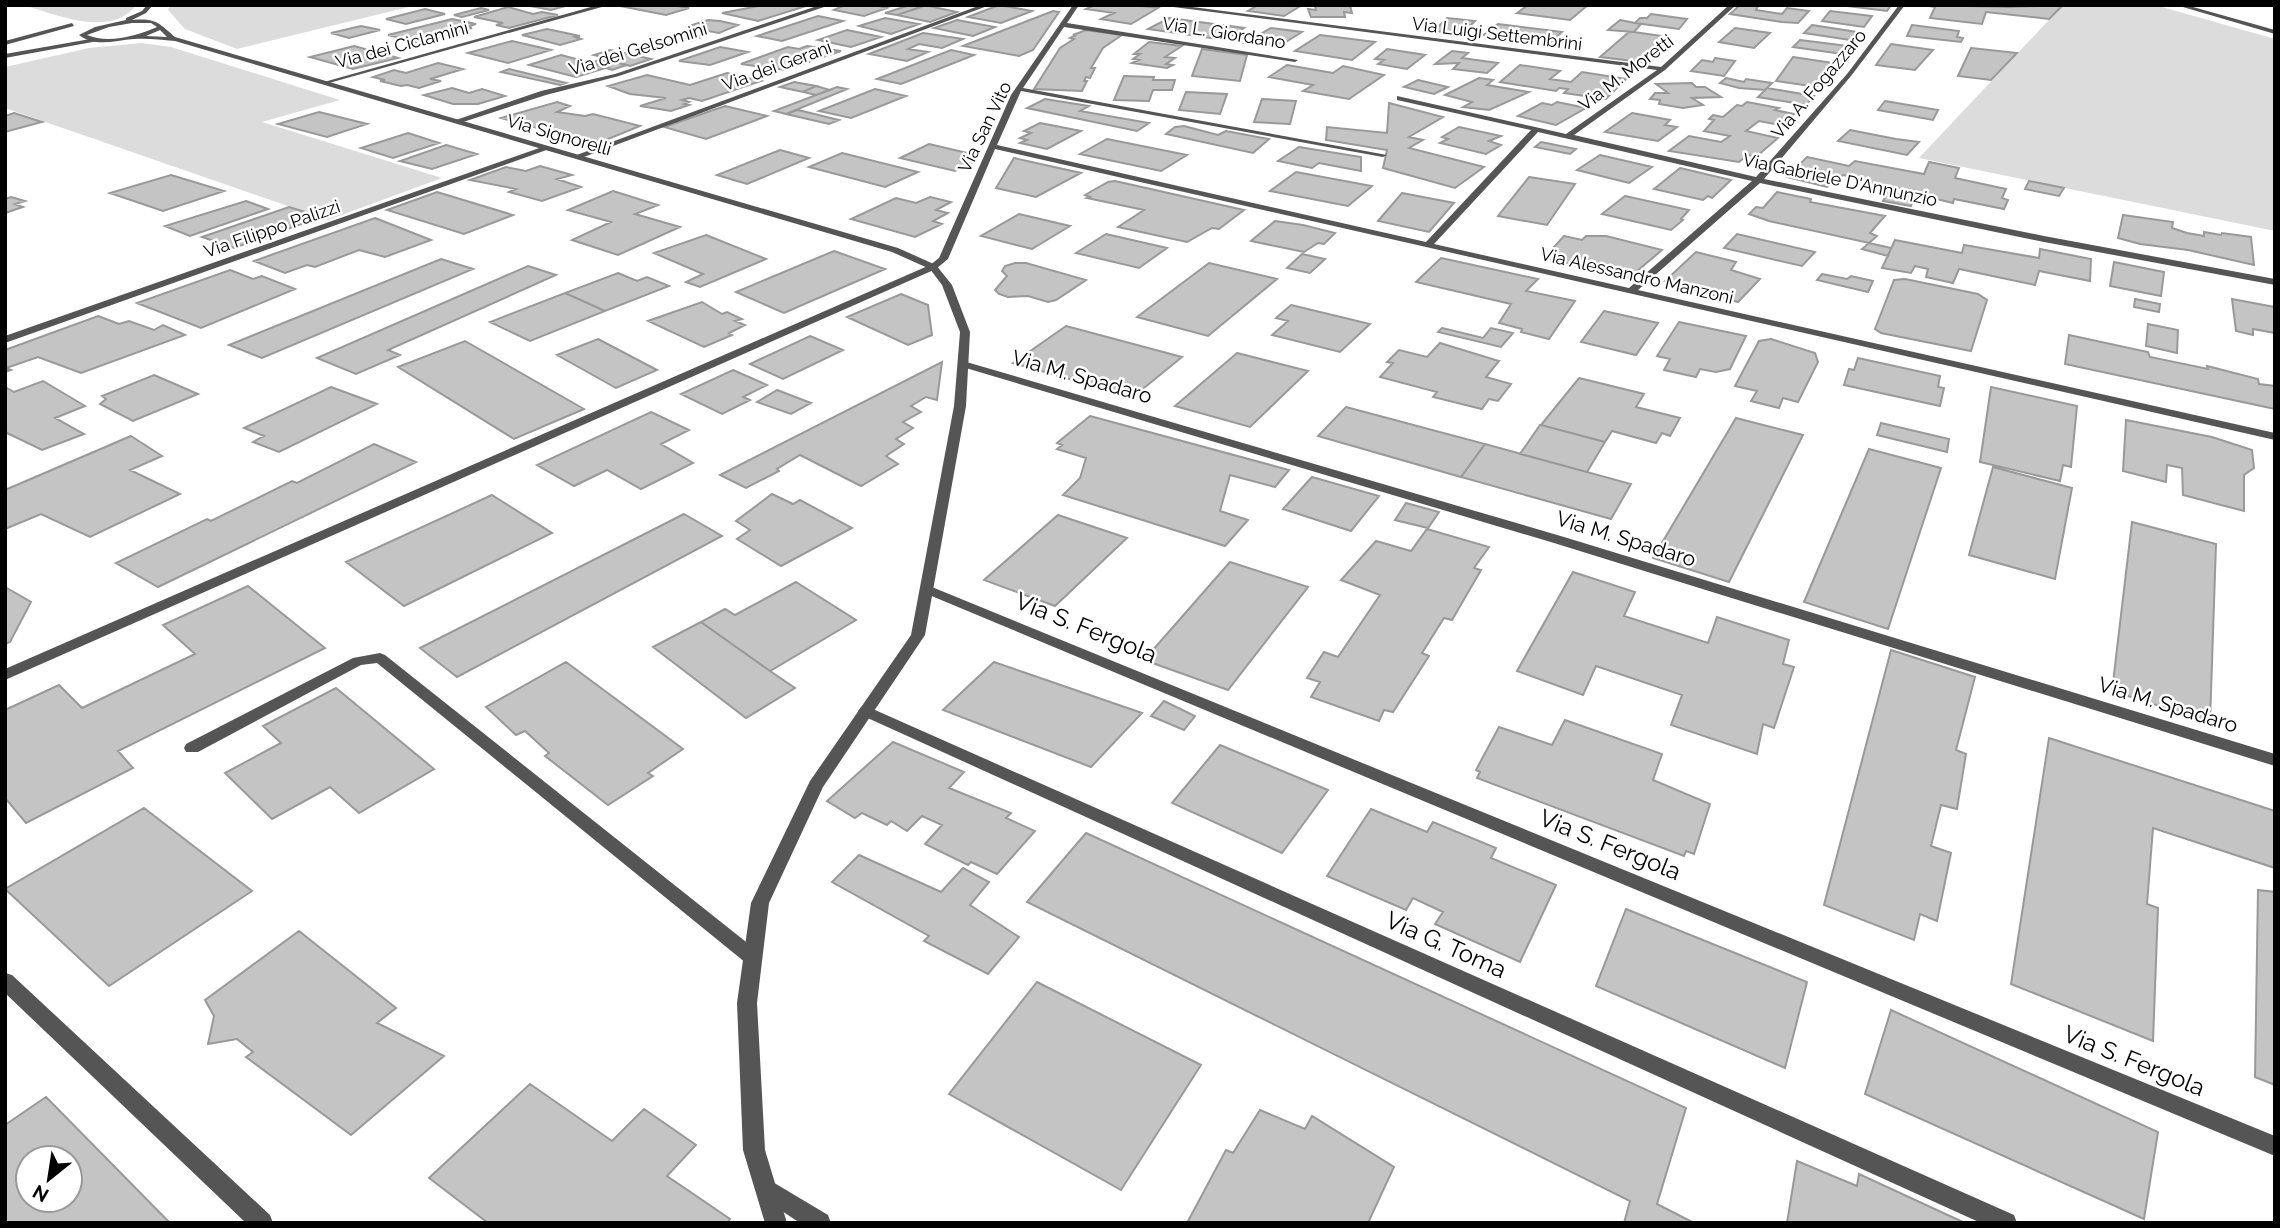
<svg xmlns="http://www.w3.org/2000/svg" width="2280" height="1228" font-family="Raleway,sans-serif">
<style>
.green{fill:#dcdcdc}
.building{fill:#c4c4c4;stroke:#999;stroke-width:2;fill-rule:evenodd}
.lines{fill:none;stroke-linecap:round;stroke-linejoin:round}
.service{fill:#555;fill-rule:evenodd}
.minor{fill:#555;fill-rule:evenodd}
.tertiary{fill:#555;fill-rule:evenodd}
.labels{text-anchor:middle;stroke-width:5;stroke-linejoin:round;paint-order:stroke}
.far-street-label{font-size:18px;fill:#000;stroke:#fff}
.street-label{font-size:21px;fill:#000;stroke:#fff}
.near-street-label{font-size:24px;fill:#000;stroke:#fff}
</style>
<rect width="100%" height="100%" fill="#fff"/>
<!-- green -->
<path class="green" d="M23,5H136C111,39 55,14 23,5Z
M170,5H417L237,49L185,29L168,10Z
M2063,5H2155L2275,39V231L1919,158Z
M141,43L171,47L340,100L262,122L442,178L328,220L5,108V67L89,48Z"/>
<!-- building -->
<path class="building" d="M525,5H569L551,10Z
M672,5L689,8L666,15L620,6Z
M764,5H809L758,21L722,13Z
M845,5H875L887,8L864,16L834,10Z
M910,5L921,7L897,15L885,13Z
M926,5L938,8L957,12L930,22L897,15Z
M999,5L1032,11L1001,23L968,17Z
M1095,5H1134L1158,8L1131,24L1101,19L1114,13L1086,9Z
M1258,5H1302L1284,16L1248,11Z
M1315,5H1350L1352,13L1344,12L1345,17H1311L1308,9L1316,10Z
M1528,5H1588L1570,20L1517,13Z
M1740,5L1758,6L1756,10L1782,14L1787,8L1809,11L1798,23L1782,22L1730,14Z
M1839,5H1891L1887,11Z
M1922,5L2009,7L2063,5L2049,19L1986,12L1982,24L1930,18L1935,7Z
M508,7L533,14L542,12L558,15L509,28L496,25L503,23L474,17Z
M481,8L489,10L462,17L454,15Z
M425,9L445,14L406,24L386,19Z
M1053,11L1059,12L1033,50L1019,56L963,46Z
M1830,11L1872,16L1864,27L1822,21Z
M1651,14L1687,19L1679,29L1635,23L1640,18H1647Z
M818,16L843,21L782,41L757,36Z
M885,18L919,24L891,34L859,26Z
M1169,18L1244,28L1225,40L1148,29Z
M1447,18L1475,21L1462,34L1425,30L1430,26L1438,27Z
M452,19L476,24L466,27L472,28L420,43L388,35Z
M708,20L720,21L738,25L719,33L686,27Z
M957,20L995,27L973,36L934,28Z
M1620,20L1635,23L1641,24L1634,32L1608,30Z
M1498,24L1562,32L1550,43L1484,35Z
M1812,25L1857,32L1850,40L1804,33Z
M1912,25L1959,31L1957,37L1963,38L1961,42L1907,36Z
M361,26L380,30L349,38L331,33Z
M1271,28L1302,32L1281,45L1245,43Z
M1735,28L1770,33L1754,48L1719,42Z
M547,29L580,36L575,37L581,39L560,45L522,35Z
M847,30L881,37L851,47L818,40Z
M1086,30L1122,35L1103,48L1091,68H1095L1090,78L1086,77L1084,81H1087L1082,91L1034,89L1060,48L1074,39L1070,38L1076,35H1073Z
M1629,32H1634L1668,37L1641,62L1600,57Z
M685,33L702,37L690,41L673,37Z
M923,33L963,39L942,48L919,44L908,49L928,52L907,61L869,54Z
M1320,35L1375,42L1352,60L1295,51Z
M1800,40L1848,46L1842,54L1793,47Z
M512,41L551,50L508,63L468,53Z
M1149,42L1182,46L1165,57L1175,58L1166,64L1173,65L1167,68L1132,63L1139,60L1133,59L1140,54H1134Z
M1891,44L1933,50L1915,70L1876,65Z
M354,46L372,51L368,52L373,54L378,52L398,58L353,69L310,57Z
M807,46L841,51L785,70L741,64L788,47L799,49Z
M720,47L748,52L710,65L679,61Z
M1971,48L2017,53L1991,80L1958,76Z
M1202,49L1247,55L1240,81L1192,76Z
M1387,49L1425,55L1407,69L1378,64L1384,60L1375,59Z
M610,50L651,59L630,66L602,59L607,58L594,55Z
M951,50L974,55L901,84L877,79Z
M1452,51L1468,53L1462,58L1498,63L1487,73L1453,69L1459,63L1435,64Z
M561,55L591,63L609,67L576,77L529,65Z
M1793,57L1833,63L1817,87L1776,81Z
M1715,58L1735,61L1724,76L1691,71L1702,60L1713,62Z
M602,59L627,65L612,70L591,63Z
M438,63L463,69L430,79L441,81L419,88L407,85L401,86L380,81L385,80L373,77L394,70L406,73Z
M1287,65L1333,73L1343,66L1384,75L1349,99L1303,91L1313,85L1269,77Z
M1520,65L1560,71L1550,79L1571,82L1582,72L1626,79L1606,99L1564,93L1568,89L1559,88L1556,91L1500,82Z
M509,69L566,83L560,85L501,72Z
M727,73L761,81L702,101L689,98L682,100L689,102L684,104L689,105L671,111L640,106L666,98L630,94L608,86L647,75L690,85Z
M1124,76L1154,77L1153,80H1175L1172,90H1153L1149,101L1114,100Z
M1479,78L1493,80L1487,85L1529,92L1489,110L1463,107L1472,102L1445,95Z
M1726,78L1744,82L1746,79L1772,83L1765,90L1739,88L1720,83Z
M1418,80L1448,87L1434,94L1404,87Z
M794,82L816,86L803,92L780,87Z
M1692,83L1696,87H1705L1721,97L1692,98L1703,105L1683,108L1659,104L1660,100L1650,99L1655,93H1668L1656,84Z
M816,86L830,90L816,95L803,92Z
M837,87L847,89L786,114L774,111Z
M452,88L469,93L482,89L505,96L478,104H453L424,95Z
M1767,88L1814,96L1806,105L1758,97Z
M875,89L906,96L851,118L819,111Z
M1186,92L1227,94L1220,114L1179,110Z
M1045,99L1089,106L1080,111L1149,123L1137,131L1027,108Z
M1262,99L1296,101L1290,124L1254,122Z
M1885,101L1938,110L1933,120L1878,110Z
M557,102L570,106L557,112L585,116L593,114L640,126L596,144L501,118Z
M1557,102L1586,108L1556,125L1518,116L1542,103L1552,105Z
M1747,102L1779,108L1775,110L1794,114L1780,125L1759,121L1746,131L1778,138L1756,157L1748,155L1739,162L1669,151L1689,136L1721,142L1730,136L1704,131L1714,120L1709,119L1713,115L1723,117L1737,105L1742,106Z
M1389,103L1443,117L1409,137L1423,140L1409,148L1484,167L1455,188L1383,168L1387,150L1326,140L1327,127L1387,133Z
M725,106L767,116L706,139L664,127Z
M798,110L839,120L829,124L786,114Z
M319,112L367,124L327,137L278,124Z
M14,113L42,122L5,132V116Z
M1632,113L1670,120L1665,125L1677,127L1658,141L1605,132Z
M1040,123L1081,131L1047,149L1020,143L1027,140L1020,138L1031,133L1024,131Z
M1184,126L1218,135L1226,131L1269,139L1253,153L1166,134L1175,127Z
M1459,127L1501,136L1489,141L1501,145L1486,154L1440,143L1448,139L1442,137Z
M1850,130L1896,139L1919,142L1907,155L1838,141Z
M408,133L439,143L393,158L361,148Z
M1107,139L1187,155L1161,171L1080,154Z
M1541,142L1576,149L1570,154L1535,147Z
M929,144L976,155L966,160L973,162L955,171L900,158Z
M446,145L477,154L432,169L400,161Z
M1299,147L1361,157V171L1319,163L1312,168L1278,161Z
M780,150L809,158L747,184L717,175Z
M842,153L918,172L885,187L809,167Z
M1600,155L1652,167L1629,183L1577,170Z
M1807,157L1849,166L1855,161L1924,174L1929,162L1959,168L1955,178L2006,189L2002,198L2008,200L2004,209L1954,199L1953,203L1920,195L1922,192L1857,181V178L1843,175L1827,187L1787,177Z
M1014,158L1081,173L1036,197L996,188Z
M540,166L572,175L557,179L581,187L542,201L509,192L516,189L470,180L506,167L526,171Z
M1680,168L1731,180L1712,198L1708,196L1703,200L1654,189Z
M1296,172L1372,186L1348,206L1270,191Z
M171,175L224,191L163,211L110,193Z
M1529,177L1575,184L1547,225L1498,216Z
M1115,181L1244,210L1219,229L1212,228L1187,242L1118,227L1144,210L1087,198L1090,197L1085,195L1108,182Z
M2029,181L2064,188L2059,196L2025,189Z
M613,191L658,205L635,214L680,227L618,255L572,240L611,222L568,210Z
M437,192L513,215L464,234L387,210Z
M1777,192L1811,199L1810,202L1885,216L1870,233L1877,236L1869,243L1769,221L1749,214L1756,207L1763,208Z
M1888,192L1914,196L1911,206L1883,201Z
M1402,193L1454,203L1429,232L1378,221Z
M1625,196L1689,210L1681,219L1683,220L1671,230L1602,214Z
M11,197L25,201L15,204L23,207L5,213V199Z
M930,197L951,202L936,210L948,213L933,221L942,224L915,237L851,219L896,198L916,203Z
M246,201L268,209L190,236L165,226Z
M289,207L321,217L234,248L202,237Z
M1019,214L1070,226L1032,249L981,236Z
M2123,215L2173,222L2172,228L2187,233L2204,236V232L2221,235L2222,233L2251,237L2254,265L2188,250L2140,244L2118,238Z
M375,218L431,240L385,257L359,250L315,267L307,265L285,273L254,261Z
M1275,221L1303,225L1335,233L1324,244L1318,243L1304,252L1251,241Z
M1106,234L1167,248L1139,268L1076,253Z
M1737,234L1815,252L1802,266L1724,248Z
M706,235L766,259L700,287L686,282L703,274L654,253Z
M1564,236L1582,240L1586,236H1606L1662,250L1629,278L1544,258Z
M1895,240L1962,253L1964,245L2039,258L2040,249L2091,259L2090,281L2039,271L2035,285L1959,269L1953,283L1926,277L1928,269L1915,266L1911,273L1882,268Z
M1869,243L1891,248L1888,256L1862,249Z
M834,251L885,269L784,313L736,292Z
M1696,252L1736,262L1731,270L1760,279L1738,302L1665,281Z
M1302,254L1325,259L1310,273L1287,268Z
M1441,258L1538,279L1526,291L1575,301L1549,339L1521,332L1522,329L1499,323L1511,304L1416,282Z
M441,259L473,269L262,358L229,345Z
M2114,262L2164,272L2161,296L2110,286Z
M1015,263H1026L1086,280L1056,300L1048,302L1028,296L1008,297L999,294L995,290L1007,276L1002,271L1005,266Z
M1209,263L1277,279L1208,336L1137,317Z
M528,266L556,275L388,350L400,355L356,374L317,358Z
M230,270L253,279L262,276L295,289L201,328L137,303Z
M618,273L637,281L647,277L669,286L605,311L565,293Z
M1822,274L1847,279L1851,276L1873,281L1868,292L1817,280Z
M1905,279L1978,294L1987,300L1971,351L1881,333L1875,329L1894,280Z
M565,293L605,311L530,341L490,322Z
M901,294L928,305L932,335L908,345L847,317Z
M2135,299L2160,304L2159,312L2134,307Z
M2232,299L2275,307V333L2253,329V335L2236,331Z
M702,302L722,314L727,312L742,319L735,321L745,325L729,333L732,335L704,347L648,321Z
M1291,305L1370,324L1340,352L1272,335L1288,321L1276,318Z
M1604,311L1658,323L1636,355L1581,342Z
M98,316L119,324L129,321L154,330L163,325L185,335L81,373L38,357L6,368L11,370L5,372V350Z
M1679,322L1746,336L1730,369L1716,372L1700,369L1696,377L1664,370L1670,359L1657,356Z
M2148,324L2178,330L2177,353L2146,346Z
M1066,326L1182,357L1133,397L1013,363Z
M1442,328L1483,338L1491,328L1513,333L1501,347L1438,332Z
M2069,335L2148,352L2150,357L2208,369L2207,366L2258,379L2259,384L2275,386V409L2065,364Z
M810,336L843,350L783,379L750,364Z
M598,339L657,370L616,388L557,355Z
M1771,339L1815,353L1818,362L1798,402L1783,398L1779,408L1751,401L1757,391L1735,386L1759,341Z
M465,341L584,409L514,439L398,367Z
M1440,343L1499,361L1486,377L1511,384L1498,401L1489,399L1482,409L1433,397L1437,392L1380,377L1393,363L1387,362L1399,350L1427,357Z
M1237,353L1308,371L1250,427L1175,406Z
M1858,358L1940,376L1938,387L1944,388L1940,406L1844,385L1849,369L1854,370Z
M942,362L937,400L926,397L911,406L921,412L903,422L913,428L896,439L904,444L886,456L898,464L861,486L800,455L777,469L779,471L746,488L720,475Z
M733,370L767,385L743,397L750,400L722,414L681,394Z
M154,375L198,394L133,421L100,404L106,399L102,396Z
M1579,378L1644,394L1636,407L1680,418L1670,436L1662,433L1656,443L1612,431L1605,442L1541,425Z
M43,381L85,406L55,418L84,434L42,450L5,432V387L14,392Z
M331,387L377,404L279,452L253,442L264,436L244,428Z
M1991,387L2077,406L2071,467L2063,465L2060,481L1980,462Z
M777,390L811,403L791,414L757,402Z
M1346,407L1485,444L1461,477L1318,436Z
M651,412L689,430L661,444L693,463L641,489L607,470L574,486L537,465Z
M1090,416L1289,470L1275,487L1230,475L1220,511L1248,520L1225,546L1063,495L1080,478L1086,458L1057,449L1062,445L1057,443Z
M1736,418L1803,435L1729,582L1653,558Z
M2126,420L2212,437L2252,450L2254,468L2244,475V511L2183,495L2182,468L2167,465L2166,482L2123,471Z
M1881,423L1949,439L1947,452L1877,435Z
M1540,425H1541L1605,442L1587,472L1520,454Z
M131,436L162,456L130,470L180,494L90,537L41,514L5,529V490Z
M374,444L416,462L158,587L116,563L207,519L211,521L292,481L297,483Z
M1485,444L1631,484L1611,519L1461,477Z
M1869,449L1941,468L1888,629L1804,602Z
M1993,467L2072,488L2055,579L1969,555Z
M1312,477L1379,496L1351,531L1283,509Z
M772,494L793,504L800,500L852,528L781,566L737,539L750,530L736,521Z
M492,495L552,533L404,606L346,562Z
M1406,503L1439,512L1428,528L1395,520Z
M684,514L722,536L457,677L420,648Z
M1058,515L1127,538L1055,606L984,580Z
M2132,522L2216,544L2210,722L2112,691Z
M1427,529L1489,547L1474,568L1481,570L1452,620L1444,618L1422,653L1429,656L1393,712L1384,710L1379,721L1311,697L1320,682L1307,678L1324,652L1338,657L1380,595L1341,580L1376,541L1411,551Z
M1230,562L1308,587L1228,690L1144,660Z
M1573,572L1635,592L1624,616L1708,643L1717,617L1789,640L1783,664L1794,667L1774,728L1763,724L1757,754L1671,725L1682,695L1596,666L1583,695L1517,671Z
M796,582L856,620L770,671L701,622L725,609L735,615Z
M248,586L325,648L118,751L133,768L26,823L5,798V710L59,685L82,708L195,654L163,625Z
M5,587L31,602L10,642L5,644Z
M701,622L770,671L795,688L746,718L653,647Z
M1891,650L1975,677L1956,750L1966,754L1957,809L1941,805L1931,846L1951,853L1937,921L1920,914L1914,940L1824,905Z
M566,662L683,749L648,773L653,776L608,805L545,756L549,753L525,731L516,735L486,707Z
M994,662L1142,713L1091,767L943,710Z
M336,688L434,769L359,813L330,787L272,819L225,773L281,743L263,726Z
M1164,701L1195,716L1184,730L1151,716Z
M1565,720L1662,754L1653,780L1710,804L1694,854L1686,851L1684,856L1477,778L1480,772L1476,770L1499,727L1552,745Z
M2049,738L2275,811V868L2153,828L2147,904L2158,908L2153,1041L2011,984Z
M893,742L964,772L949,788L1011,813L1006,818L1035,831L997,874L971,862L968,865L925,844L942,825L922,816L907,831L891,821L887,825L862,813L855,818L827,801Z
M1220,745L1328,790L1282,853L1172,803Z
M144,808L252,891L109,986L5,889Z
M1371,809L1427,832L1433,822L1496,848L1491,858L1556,885L1520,962L1435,924L1443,912L1413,898L1406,910L1327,876Z
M1086,833L1686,1108L1657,1204L1694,1223H1624L1630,1201L1027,902Z
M859,855L941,892L963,868L989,882L970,905L1019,937L988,974L924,941L929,936L832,882Z
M2258,890L2275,892V1085L2255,1077Z
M1626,909L1807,982L1785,1068L1596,986Z
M299,931L396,1008L377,1023L444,1056L351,1135L246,1057L253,1052L237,1039L208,1044L214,1016L205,1000Z
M1037,982L1201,1065L1121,1190L949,1094Z
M1891,1010L2158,1132L2144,1219L1865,1094Z
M530,1084L612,1141L644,1109L696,1145L667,1176L730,1219L727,1223H488L429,1178Z
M46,1097L170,1223H5V1125ZM28,1158H70V1200H28Z
M1260,1110L1305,1129L1312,1116L1394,1167L1368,1223H1187L1226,1150L1233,1153Z
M1797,1161L1857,1186L1859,1174L1965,1223H1787Z"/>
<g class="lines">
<!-- service -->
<path class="service" d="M72,23L74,26L5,45V41Z"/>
<!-- minor -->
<path class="minor" d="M598,5H609L329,83L324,82Z
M820,5H830L619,76L546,95L460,123L453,121L541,91L615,74Z
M981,5H990L581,158L574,156Z
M1073,5H1079L1067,23L1298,60L1295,62L1064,27L1023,88L1387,155L1383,157L1021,91L997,145L1426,242L1531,130L1397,100V96L1566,134L1657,70L1158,5H1177L1661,67L1729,5H1736L1665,70L1574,135L1756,177L1847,74L1899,5H1905L1851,76L1764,179L2044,236L2275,279V285L2044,242L1760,183L1638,290L2275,433V440L995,149L948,259L936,269L5,680V669L930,265L939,258L1011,95ZM1538,132L1752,181L1629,288L1434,244Z
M96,38L98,41L5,58V54Z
M545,146L552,148L5,343V336Z
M963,361L1564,537L2275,754V766L1554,543L959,366V362Z
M927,585L2275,1136V1156L922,592L920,589Z
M380,653L385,655L760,953L762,958L760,963L753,966L746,963L377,663L361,665L198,752H186L184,748L186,744L353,658Z
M866,706L2014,1215L2017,1223H1981L861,715L858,711L861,707Z
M5,973L12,975L270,1215L273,1223H246L5,993Z
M766,1178L828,1215L831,1223H800L758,1195L755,1188L758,1181Z"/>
<!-- tertiary -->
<path class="tertiary" d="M147,5H153L146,13L132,20C155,18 158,22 175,37L898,248L936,265L952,285L970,332L966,406L925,635L823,787L769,903L757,1003L765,1150L787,1223H765L743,1150L737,1003L751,903L810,781L911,635L954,406L960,332L942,285L930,269L892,252L175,41C161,40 148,38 134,39C115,40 96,48 79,35L95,27L126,20V18L142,11ZM132,23H151L157,27C137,36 108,44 87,35L109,27ZM160,30L167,37L146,36Z
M2176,5H2186L2275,30V34Z"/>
</g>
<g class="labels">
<!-- far-street labels -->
<g class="far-street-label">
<text transform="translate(1224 33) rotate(9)" y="6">Via L. Giordano</text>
<text transform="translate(1497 34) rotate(7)" y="6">Via Luigi Settembrini</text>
<text transform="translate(402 45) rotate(-15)" y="6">Via dei Ciclamini</text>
<text transform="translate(638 49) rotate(-17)" y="6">Via dei Gelsomini</text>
<text transform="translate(777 66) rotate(-20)" y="6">Via dei Gerani</text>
<text transform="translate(1626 73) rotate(-37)" y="6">Via M. Moretti</text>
<text transform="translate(1819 84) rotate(-50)" y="6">Via A. Fogazzaro</text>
<text transform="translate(985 127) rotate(-64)" y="6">Via San Vito</text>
<text transform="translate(559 135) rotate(16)" y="6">Via Signorelli</text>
<text transform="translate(1840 180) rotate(12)" y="6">Via Gabriele D'Annunzio</text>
<text transform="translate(272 229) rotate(-19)" y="6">Via Filippo Palizzi</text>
<text transform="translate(1637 276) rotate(13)" y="6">Via Alessandro Manzoni</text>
</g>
<!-- street labels -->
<g class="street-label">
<text transform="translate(1082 377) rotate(16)" y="7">Via M. Spadaro</text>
<text transform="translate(1626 539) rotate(17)" y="7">Via M. Spadaro</text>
<text transform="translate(2168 705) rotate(17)" y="7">Via M. Spadaro</text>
</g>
<!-- near-street labels -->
<g class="near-street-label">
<text transform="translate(1086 628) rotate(22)" y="8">Via S. Fergola</text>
<text transform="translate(1610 845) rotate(22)" y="8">Via S. Fergola</text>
<text transform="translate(1446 945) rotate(24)" y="8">Via G. Toma</text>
<text transform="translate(2134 1061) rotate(22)" y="8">Via S. Fergola</text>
</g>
</g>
<!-- border -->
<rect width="2280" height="1228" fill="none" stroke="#000000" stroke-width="14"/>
<!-- north arrow -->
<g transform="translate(49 1179) rotate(210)"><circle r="33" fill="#ffffff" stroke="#999999" stroke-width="2"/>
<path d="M0-5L12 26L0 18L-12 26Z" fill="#000000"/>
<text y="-10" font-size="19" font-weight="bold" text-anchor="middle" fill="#000000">N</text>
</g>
</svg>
